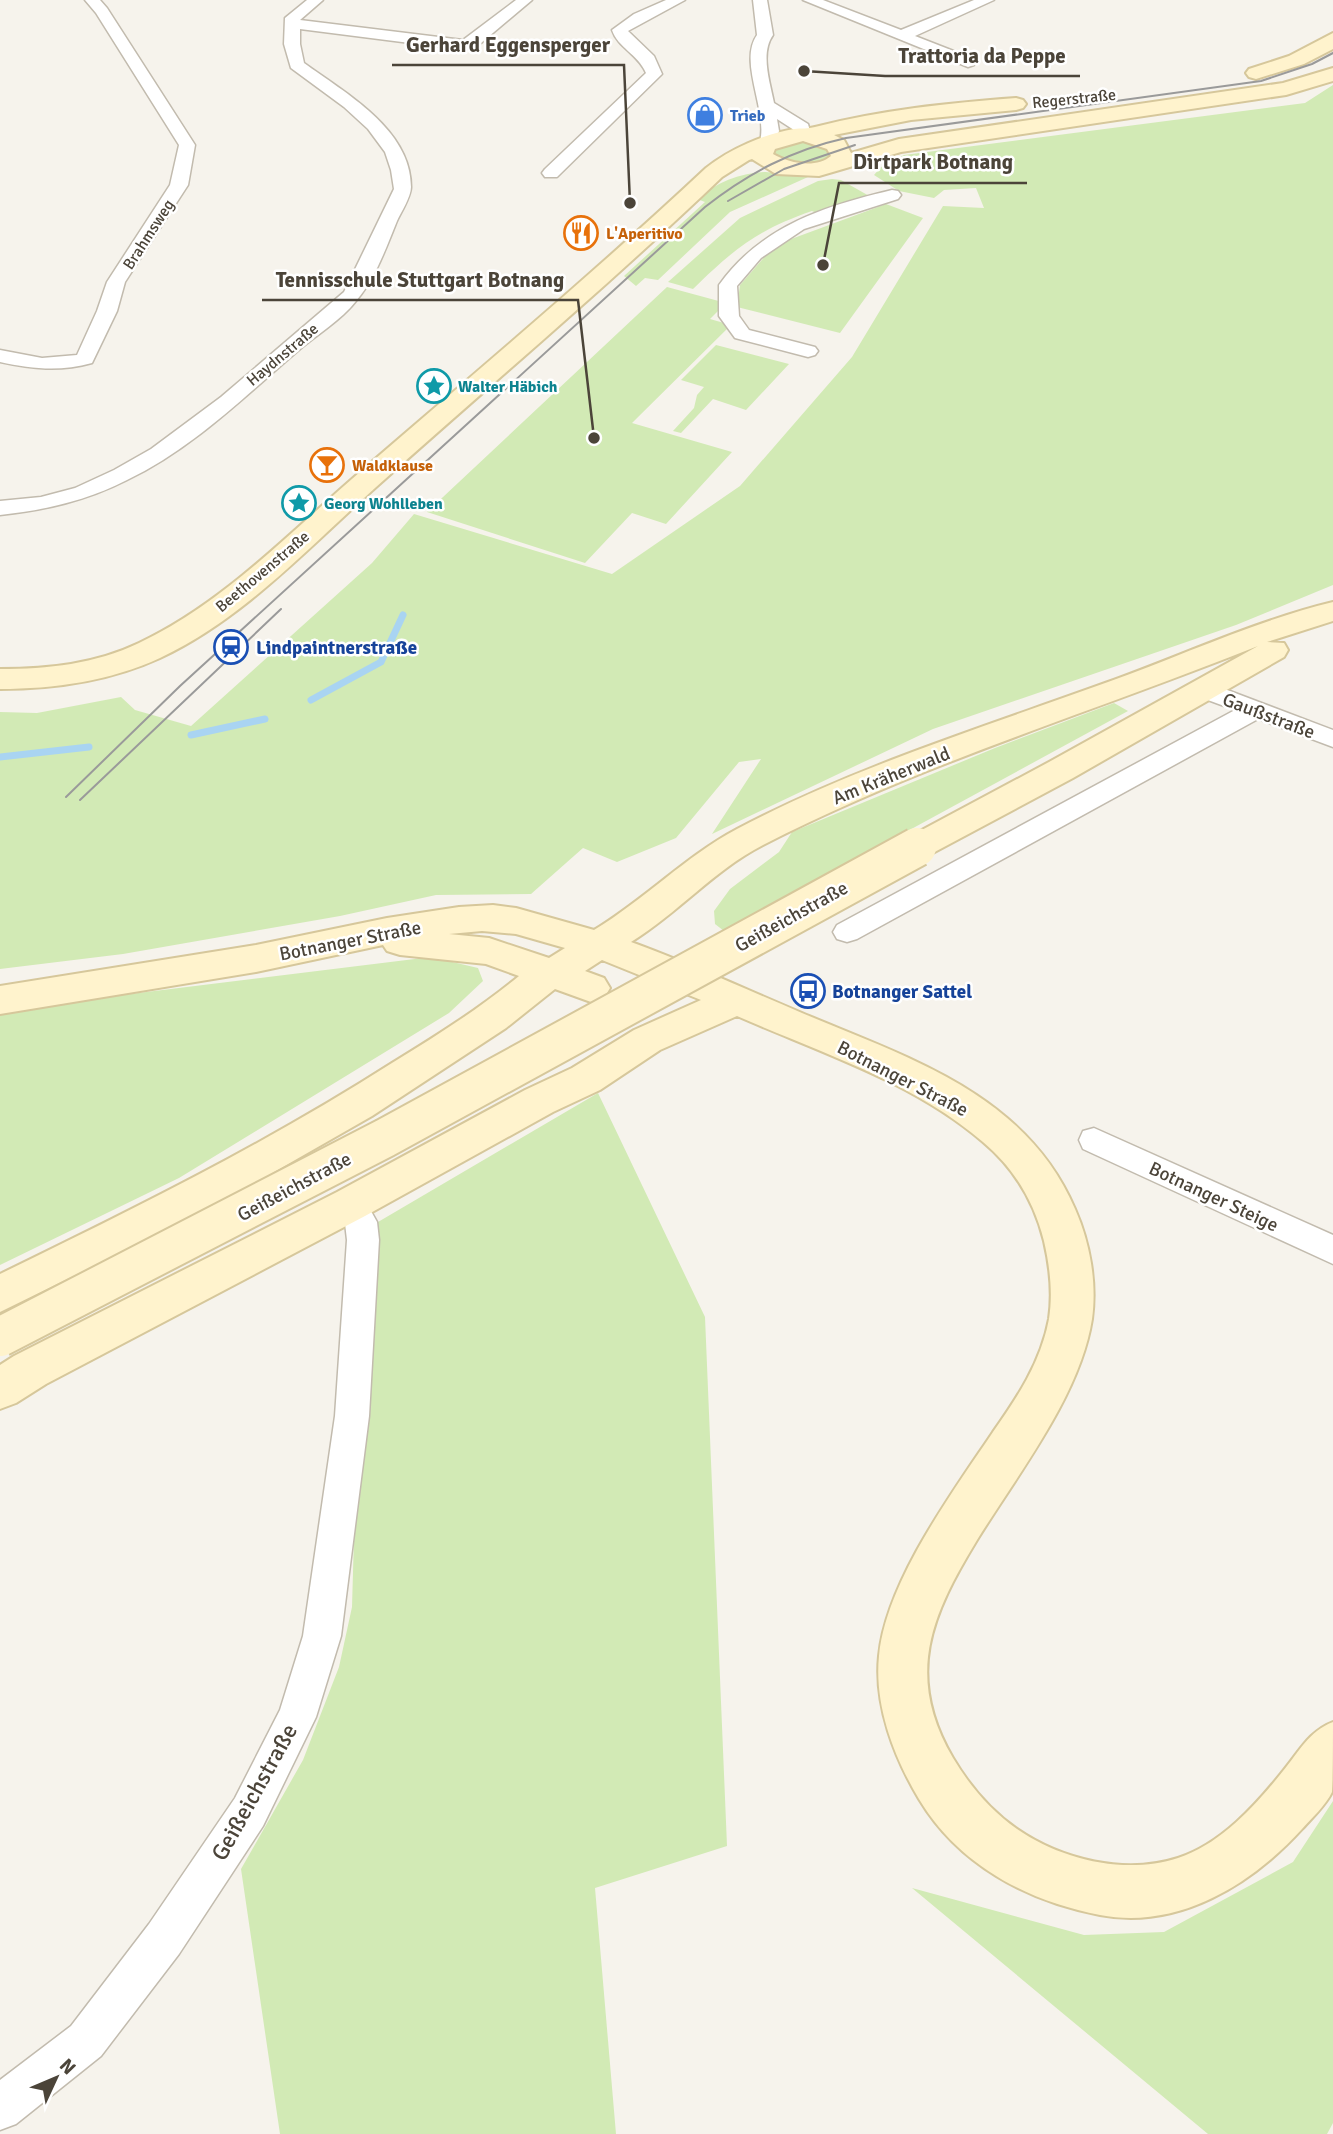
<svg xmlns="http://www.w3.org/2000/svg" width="1333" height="2134" font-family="Signika,sans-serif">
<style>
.green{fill:#d2eab5}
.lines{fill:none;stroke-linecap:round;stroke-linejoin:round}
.stream{stroke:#a9d4f2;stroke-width:7}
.minor-casing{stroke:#c2bbae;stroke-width:3}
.secondary-casing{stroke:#d6c79b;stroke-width:4}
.minor{fill:#fff;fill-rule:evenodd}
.secondary{fill:#fff3cd;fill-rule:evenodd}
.tram{stroke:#9a9a9a;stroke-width:2}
.secondary-bridge-casing{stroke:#d6c79b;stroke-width:42;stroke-linecap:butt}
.secondary-bridge{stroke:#fff3cd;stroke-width:38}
.labels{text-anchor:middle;stroke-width:5;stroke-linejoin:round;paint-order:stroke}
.far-street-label{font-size:16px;fill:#4b4439;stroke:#fff}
.far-shop-label{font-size:16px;font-weight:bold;fill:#366cbe;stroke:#fff;text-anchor:start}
.far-food-label{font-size:16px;font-weight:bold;fill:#c56008;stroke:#fff;text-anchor:start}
.far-culture-label{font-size:16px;font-weight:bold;fill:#0d838f;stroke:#fff;text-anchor:start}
.transit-label{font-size:19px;font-weight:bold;fill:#164399;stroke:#fff;text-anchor:start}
.street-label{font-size:19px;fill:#4b4439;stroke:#fff}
.near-street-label{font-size:23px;fill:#4b4439;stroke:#fff}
.leader{fill:none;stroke:#4b4439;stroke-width:2.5}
.callout-dot{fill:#4b4439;stroke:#fff;stroke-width:2.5}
.callout-label{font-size:21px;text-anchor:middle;font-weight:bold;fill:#4b4439;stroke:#fff;stroke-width:5;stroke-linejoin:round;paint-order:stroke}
</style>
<rect width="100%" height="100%" fill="#f6f3ec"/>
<!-- green -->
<path class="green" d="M1333,85V585L1236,625L933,729L712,834L761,759L739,762L676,838L617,862L583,848L531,894L436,895L340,916L123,954L0,969V712L37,713L121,697L135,710L191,726L372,563L414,514L612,574L740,486L852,357L943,206L984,208L976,188L944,190L934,198L899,191L874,175L881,167L904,155L1305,103Z
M797,141L827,149L829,156C813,172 792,162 774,156L775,148Z
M766,172L808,177L730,212L658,280L645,278L636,286L624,276L705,202L697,199C717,182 740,173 766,172Z
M832,179L841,180L871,197L821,215L812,211C757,230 734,249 693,289L668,282L740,218L818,181Z
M886,204L923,218L840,333L737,307L740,285L775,245Z
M667,287L726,303L710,319L731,325L632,423L732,452L666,524L632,513L585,563L427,512Z
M716,345L789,364L746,410L713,399L681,433L673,431L694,408L697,395L704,387L681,380Z
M1114,703L1128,711L724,931L715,924L714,911L730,889L779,852L792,832L995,748Z
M431,957L478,968L483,981L449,1013L179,1178L0,1265V1010Z
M598,1093L705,1317L727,1846L595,1888L616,2134H280L241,1869L303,1760L339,1667L352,1607L355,1502L366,1442L378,1222Z
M1333,1801V2123L1327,2134H1208L912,1888L1084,1935L1164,1932L1293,1862Z"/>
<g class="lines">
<!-- stream -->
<path class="stream" d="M311,700L381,662L403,615
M191,735L265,719
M0,757L89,747"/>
<!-- minor casing -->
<g class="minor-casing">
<path id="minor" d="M85,0H100L107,8L195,145L188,185L125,282L117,311L92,363C60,372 32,369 0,362V350L42,358L77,355L97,311L107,282L170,185L179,145L96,13Z
M307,0H323L300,20L463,40L516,0H532L481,43L465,50L300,29V44L304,63C345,93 411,129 411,187C411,197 401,212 397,221C386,248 375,279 356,301C341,320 318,334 300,349C245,396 192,449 127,480C86,501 45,510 0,515V501L41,497L75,488L114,470L151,449L221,397L344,292L394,189L391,170L385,152L368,129L344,107L291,68L284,44L285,18Z
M666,0H685L628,31L654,56L662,74L557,177H545L542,173L545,169L646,73C638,54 618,48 612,30L634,14Z
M753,0H767L773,35C760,53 770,82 774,103L808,124L811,135L809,139H797L794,130L777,119L779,131L774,146L768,147L760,142C768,110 738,62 757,35Z
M803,0H823L901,30L974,0H994L915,36L974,59L976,62L974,65L968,67Z
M892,190L898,191L901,195L898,199L804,229L761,258L737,286L739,316L749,330L815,347L818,351L815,355L808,357L735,338L719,316V285C761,226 825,206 892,190Z
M1206,682L1333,730V747L1258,719L857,939L847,942L837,939L833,932L837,925L1235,710L1197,696L1194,690L1197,684Z
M1094,1128L1333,1235V1264L1083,1149L1079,1140L1083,1131Z
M351,1191L362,1195L377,1222L379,1240L369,1416L341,1636L316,1717L263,1826L179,1954L101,2056L16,2124L0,2130V2080L71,2026L149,1924L235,1798L280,1710L303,1636L335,1416L347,1240L345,1223L335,1204L340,1195Z"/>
</g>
<!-- secondary casing -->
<g class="secondary-casing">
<path id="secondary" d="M1333,33V49L1304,64L1256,79L1249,77L1246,73L1249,69L1289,56Z
M1333,68V81L1286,95L901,152L819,176L776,174L752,159L749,160L722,177C610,284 490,385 375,488C308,548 243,619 160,658C110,681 54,689 0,689V669C48,669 95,664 139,643C224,603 290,532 360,472C476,372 594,273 706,168C730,149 764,134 794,129C801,128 808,129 815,127C881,110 948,103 1016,98L1023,100L1026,104L1023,108L1016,110L911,120L834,135L844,140L851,153L899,139L1283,83ZM803,141L827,149L831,156C816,169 789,163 773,154L775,149Z
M1333,602V621L1267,642L1284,643L1288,650L1284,657L1073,778L929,855L917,859L905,855L900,847L905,839L1049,762L1258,646C1093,712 920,764 763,845C714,870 677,914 631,942C689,963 745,989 802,1013C909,1058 1026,1094 1075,1209C1090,1243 1097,1283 1092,1319C1080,1396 1017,1475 977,1540C932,1614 904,1675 953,1758C969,1785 991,1811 1017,1829C1062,1860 1125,1875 1178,1858C1221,1844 1256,1805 1283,1771C1299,1752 1309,1731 1333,1722C1333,1739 1333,1779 1332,1792C1326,1805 1311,1819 1302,1829C1251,1885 1178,1930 1100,1915C1026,1901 958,1864 919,1799C894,1757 874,1705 879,1656C886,1582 952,1493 993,1432C1017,1398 1041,1362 1049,1319C1053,1293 1050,1267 1044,1241C1034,1201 1014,1168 983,1142C914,1082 819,1052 737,1016L660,1050L600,1090L553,1112L365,1216L46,1384L16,1403L0,1409V1365L14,1356L337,1192L525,1090L572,1068L634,1030L701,1000L602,960L585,971L604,978L610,988L604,998L591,1002L555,989L506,1028L372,1116L206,1211L0,1312V1274C134,1209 267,1143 392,1063C436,1036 479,1009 519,976L486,964L400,955L387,951L383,945L256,972L0,1014V986L256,945L387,918L459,907L493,905L516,908L594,930C644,900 686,856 737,829C854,767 984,727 1108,682C1183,655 1255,621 1333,602ZM482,931L516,934L565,948L549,958L489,938L449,934Z"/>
</g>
<!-- minor -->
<use href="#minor" class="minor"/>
<!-- secondary -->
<use href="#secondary" class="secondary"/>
<!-- tram -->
<path class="tram" d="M728,201L784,169L855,145
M66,797L180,686L705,207C748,173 792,150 846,138L1261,81L1312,64L1333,53
M80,800L281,609"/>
<!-- secondary-bridge casing -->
<g class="secondary-bridge-casing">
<path id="secondary-bridge" d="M0,1337L385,1138L917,847"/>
</g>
<!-- secondary-bridge -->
<use href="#secondary-bridge" class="secondary-bridge"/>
</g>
<!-- icons -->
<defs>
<g id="shop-ring" transform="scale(1.75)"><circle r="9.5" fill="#fff" stroke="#3f7fe0" stroke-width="1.5"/><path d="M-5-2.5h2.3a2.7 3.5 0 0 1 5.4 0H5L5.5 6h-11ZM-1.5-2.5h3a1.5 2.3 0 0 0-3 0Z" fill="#3f7fe0"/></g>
<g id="restaurant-ring" transform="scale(1.75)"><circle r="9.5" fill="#fff" stroke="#e8710a" stroke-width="1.5"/><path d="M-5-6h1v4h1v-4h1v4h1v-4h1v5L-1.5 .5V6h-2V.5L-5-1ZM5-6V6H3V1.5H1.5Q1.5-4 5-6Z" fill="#e8710a"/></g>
<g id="sight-ring" transform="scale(1.75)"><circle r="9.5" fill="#fff" stroke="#0f9aa8" stroke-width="1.5"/><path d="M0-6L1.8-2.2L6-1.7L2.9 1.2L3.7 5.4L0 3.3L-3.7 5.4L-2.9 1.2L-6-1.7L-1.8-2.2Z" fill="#0f9aa8"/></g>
<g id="bar-ring" transform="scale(1.75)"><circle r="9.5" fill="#fff" stroke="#e8710a" stroke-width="1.5"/><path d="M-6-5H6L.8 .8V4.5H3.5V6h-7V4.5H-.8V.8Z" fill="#e8710a"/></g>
<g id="station-ring" transform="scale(1.75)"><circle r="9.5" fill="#fff" stroke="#1a4fb4" stroke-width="1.5"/><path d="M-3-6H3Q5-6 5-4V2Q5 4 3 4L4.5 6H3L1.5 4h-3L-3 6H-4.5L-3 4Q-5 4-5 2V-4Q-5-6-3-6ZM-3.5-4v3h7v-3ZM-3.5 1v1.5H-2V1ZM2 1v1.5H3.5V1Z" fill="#1a4fb4"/></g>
<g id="bus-ring" transform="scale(1.75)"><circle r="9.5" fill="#fff" stroke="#1a4fb4" stroke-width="1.5"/><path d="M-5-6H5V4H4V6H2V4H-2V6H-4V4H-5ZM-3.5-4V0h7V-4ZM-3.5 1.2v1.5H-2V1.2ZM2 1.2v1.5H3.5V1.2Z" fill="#1a4fb4"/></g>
</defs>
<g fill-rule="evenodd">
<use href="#shop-ring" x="705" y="115"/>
<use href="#restaurant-ring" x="581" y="233"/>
<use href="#sight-ring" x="434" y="386"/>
<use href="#bar-ring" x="327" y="465"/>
<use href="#sight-ring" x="299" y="503"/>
<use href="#station-ring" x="231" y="647"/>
<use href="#bus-ring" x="808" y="991"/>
</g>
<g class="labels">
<!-- far-street labels -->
<g class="far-street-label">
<text transform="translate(1074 98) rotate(-6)" y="6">Regerstraße</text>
<text transform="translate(148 234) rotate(-57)" y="6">Brahmsweg</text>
<text transform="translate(282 354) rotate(-40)" y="6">Haydnstraße</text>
<text transform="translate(262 571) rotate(-40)" y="6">Beethovenstraße</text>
</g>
<!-- far-shop labels -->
<g class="far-shop-label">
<text x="730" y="121">Trieb</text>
</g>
<!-- far-food labels -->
<g class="far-food-label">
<text x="606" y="239">L'Aperitivo</text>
<text x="352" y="471">Waldklause</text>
</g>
<!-- far-culture labels -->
<g class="far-culture-label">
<text x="458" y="392">Walter Häbich</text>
<text x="324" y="509">Georg Wohlleben</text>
</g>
<!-- transit labels -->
<g class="transit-label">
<text x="256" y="654">Lindpaintnerstraße</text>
<text x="832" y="998">Botnanger Sattel</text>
</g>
<!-- street labels -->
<g class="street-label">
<text transform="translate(1269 715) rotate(21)" y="7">Gaußstraße</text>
<text transform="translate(891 775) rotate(-22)" y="7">Am Kräherwald</text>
<text transform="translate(791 916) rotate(-29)" y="7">Geißeichstraße</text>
<text transform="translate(350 940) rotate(-11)" y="7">Botnanger Straße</text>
<text transform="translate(903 1078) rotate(27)" y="7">Botnanger Straße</text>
<text transform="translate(294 1186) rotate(-28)" y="7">Geißeichstraße</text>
<text transform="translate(1214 1196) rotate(25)" y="7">Botnanger Steige</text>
</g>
<!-- near-street labels -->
<g class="near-street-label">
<text transform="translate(254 1792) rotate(-61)" y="8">Geißeichstraße</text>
</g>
</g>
<!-- callouts -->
<path class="leader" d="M630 203L624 65H392M804 71L885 76H1080M823 265L839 183H1027M594 438L578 300H262"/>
<g class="callout-dot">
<circle cx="630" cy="203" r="7"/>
<circle cx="804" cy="71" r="7"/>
<circle cx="823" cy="265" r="7"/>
<circle cx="594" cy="438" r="7"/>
</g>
<g class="callout-label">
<text x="508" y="52">Gerhard Eggensperger</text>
<text x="982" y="63">Trattoria da Peppe</text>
<text x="933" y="169">Dirtpark Botnang</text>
<text x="420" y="287">Tennisschule Stuttgart Botnang</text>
</g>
<!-- north arrow -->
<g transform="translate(56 2078) rotate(46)" stroke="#ffffff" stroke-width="5" paint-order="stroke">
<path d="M0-5L12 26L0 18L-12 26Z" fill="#4b4439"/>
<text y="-10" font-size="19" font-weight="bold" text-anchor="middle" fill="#4b4439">N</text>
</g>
</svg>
